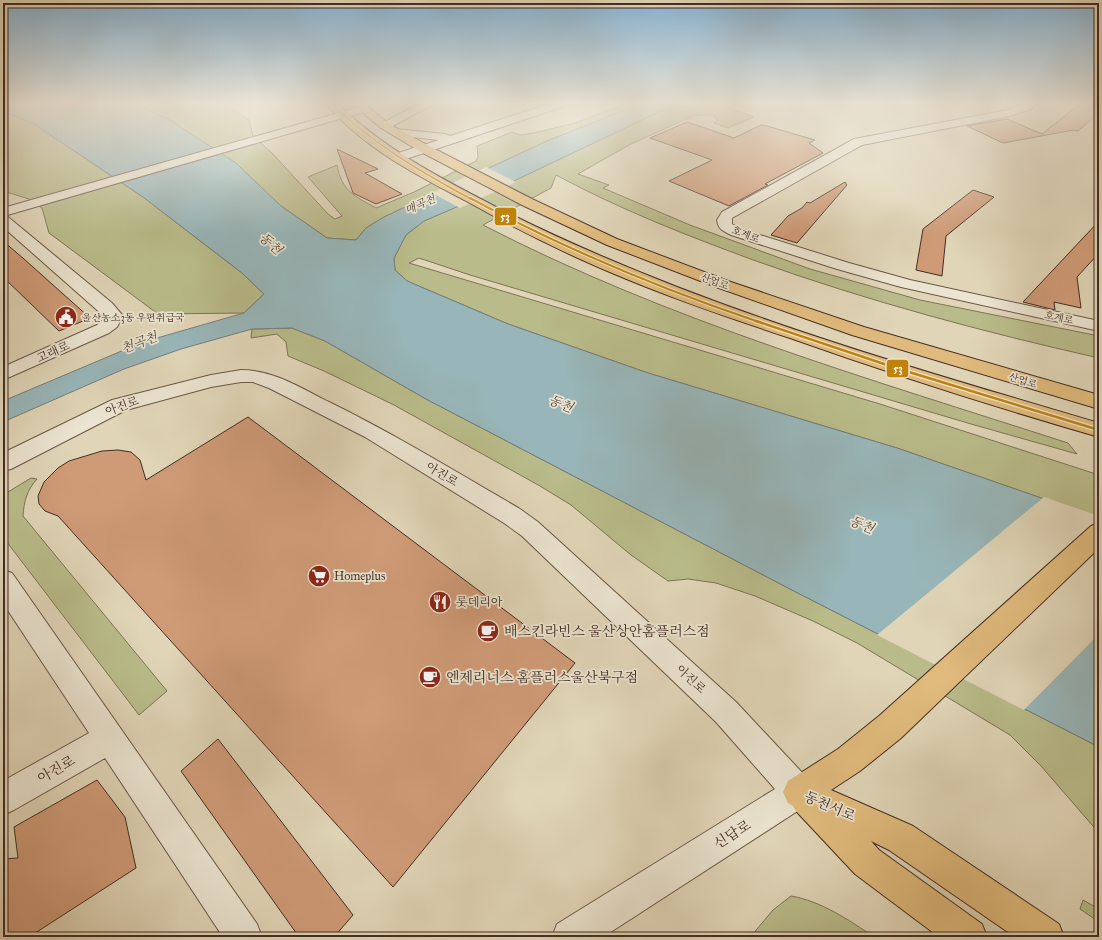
<svg xmlns="http://www.w3.org/2000/svg" width="1102" height="940" font-family="'IM FELL Great Primer','Noto Serif KR',serif">
<style>
.green{fill:#b9bb8a;stroke:#7e7456}
.water{fill:#98b6b9;stroke:#767f7d}
.pier{fill:#e0d5b7}
.building{fill:#cf9b77;stroke:#432d23}
.lines{fill:none;stroke-linecap:round;stroke-linejoin:round}
.minor-casing{stroke:#6a5748;stroke-width:2}
.major-casing{stroke:#432d23;stroke-width:2}
.minor{fill:#ebe4d0;fill-rule:evenodd}
.major{fill:#e0ba7c;fill-rule:evenodd}
.bus-1-far2-casing{stroke:#ebe4d0;stroke-width:3}
.bus-1-far1-casing{stroke:#ebe4d0;stroke-width:4}
.bus-1-casing{stroke:#ebe4d0;stroke-width:5}
.bus-1-far2{stroke:#c1820a;stroke-width:1.5}
.bus-1-far1{stroke:#c1820a;stroke-width:2}
.bus-1{stroke:#c1820a;stroke-width:2.5}
.labels{text-anchor:middle;stroke-width:3.5;stroke-linejoin:round;paint-order:stroke}
.far-street-label{font-size:10px;fill:#432d23;stroke:#ebe4d0}
.far-poi-label{font-size:10px;fill:#432d23;stroke:#ebe4d0;text-anchor:start}
.far-water-label{font-size:11px;font-style:italic;fill:#544841;stroke:#ebe4d0}
.street-label{font-size:12px;fill:#432d23;stroke:#ebe4d0}
.poi-label{font-size:12px;fill:#432d23;stroke:#ebe4d0;text-anchor:start}
.water-label{font-size:13px;font-style:italic;fill:#544841;stroke:#ebe4d0}
.near-poi-label{font-size:14px;fill:#432d23;stroke:#ebe4d0;text-anchor:start}
.near-street-label{font-size:14px;fill:#432d23;stroke:#ebe4d0}
.line-badge{stroke:#ebe4d0;stroke-width:1.5}
.badge-label{font-size:11px;text-anchor:middle;font-weight:bold;fill:#fff}
</style>
<rect width="100%" height="100%" fill="#e0d5b7"/>
<filter id="stains"><feTurbulence type="fractalNoise" baseFrequency=".005" numOctaves="4"/><feColorMatrix values="0 0 0 0 .2 0 0 0 0 .09 0 0 0 0 .02 0 0 0 .5 -.17"/></filter>
<radialGradient id="worn" r=".72"><stop offset=".6" stop-color="#630" stop-opacity="0"/><stop offset="1" stop-color="#630" stop-opacity=".3"/></radialGradient>
<!-- green -->
<path class="green" d="M131,102H221L249,120L253,136L273,154L328,214L335,219L342,216L308,177L337,165C342,192 355,196 376,208L414,192L476,161L478,157L477,146L512,132L520,135L534,133L575,123L631,102H648L547,141L384,217L366,228L356,240L327,238L281,206L168,119Z
M684,102H713L754,117L728,128L714,123L718,120L712,115H695L629,145L578,174L609,185L603,188L690,225L810,269L920,300L1099,336V358C983,332 868,301 756,261C688,236 621,210 556,175L551,188L483,225C669,321 870,379 1068,443L1077,454L971,424L470,275L419,258L409,263L880,404L1099,475V518L897,448L648,373L508,324L407,281L395,270L394,258L406,235L424,221L482,196L659,112Z
M3,111L34,124L143,197L242,273L264,294L244,313L158,314L49,233L42,208L29,199L3,191Z
M292,328L325,341L426,399L792,590L1099,747V833L1041,766L1010,735L857,643L813,621L755,596L716,583L688,579L668,581L631,555L571,505L540,486L394,405L324,371L288,356L286,342L277,334L251,338L252,329Z
M31,478L37,479C27,490 24,501 23,516L167,691L139,715L3,537V495Z
M791,896C821,901 849,920 874,937H763L752,935L773,910Z
M1083,900L1099,909V922L1080,909Z"/>
<!-- water -->
<path class="water" d="M3,102H131L168,119L236,163L281,206L327,238L356,240L366,228L384,217L547,141L620,112L648,102H684L659,112L482,196L424,221L406,235L394,258L395,270L407,281L508,324L648,373L897,448L1099,518V747L792,590L426,399L325,341L292,328L252,329L181,349L124,369L3,422V401L143,342L244,313L264,294L242,273L143,197L34,124L3,111Z"/>
<!-- pier -->
<path class="pier" d="M486,167L516,182L460,208L432,193Z
M1044,497L1099,516V634L1024,710L877,635Z"/>
<!-- building -->
<path class="building" d="M1082,102H1099V113L1078,131L1074,130L1003,143L967,126L1007,119L1042,134Z
M687,122L734,138L761,125L767,126L815,140L809,143L823,153L765,184L768,185L729,206L669,181L712,160L650,138Z
M337,149L378,169L365,173L402,194L376,204L353,193Z
M845,182L847,185L797,243L771,235L788,216L802,208L807,202L810,203Z
M973,190L994,197L946,236L942,276L916,270L923,229Z
M1099,221V253L1077,277L1081,308L1054,302L1055,310L1023,302Z
M3,241L24,259L90,318L59,331L3,277Z
M248,417L575,663L393,887L58,516L45,511L39,504L38,496L44,482L58,468L69,461L102,451L118,450L131,452L140,460L146,480Z
M218,739L353,915L334,937H299L181,771Z
M97,780L125,817L136,868L29,937H3V859L18,858L14,827Z"/>
<g class="lines">
<!-- minor casing -->
<g class="minor-casing">
<path id="minor" d="M423,102H437L389,128H381L379,126L381,124Z
M555,102H572L571,104L403,160H395L393,157L395,154L439,140L395,135L391,134L389,132L391,130L395,129L445,134L450,136Z
M1026,102H1038L1031,109L1010,116L862,145L732,218V224L741,229L849,263L910,280L1099,321V331L901,287L837,269L731,235C723,231 718,229 717,220L722,212L854,139L1008,110Z
M363,106L368,109L367,111L4,216L8,217L112,303L123,316L117,327L109,333L3,380V367L97,325L103,320L105,317L3,227V208Z
M241,370C273,370 301,388 329,402C394,434 457,472 520,509L538,522L736,702L810,781L815,792L810,803L603,937H552L557,924L775,789L716,722L522,536L504,523L365,437L269,388L253,382H241L211,387L126,410L11,469L3,471V453L112,400L211,375Z
M3,570L12,573L257,924L262,937H223L105,758L14,810L3,815V781L89,733L3,603Z"/>
</g>
<!-- major casing -->
<g class="major-casing">
<path id="major" d="M325,102H336C385,151 448,182 508,213C695,306 899,364 1099,423V437C995,407 892,374 790,338C736,320 682,302 629,280C574,258 520,231 468,202C418,176 361,147 325,102Z
M350,102H362L389,124L429,146L532,199L617,239L728,281L864,327L1099,395V409L852,335L716,287L607,245L522,205L421,152L381,128Z
M1099,523V548L901,738L860,771L831,790L913,826L1059,924L1064,937H1015L889,850L871,841L879,850L982,924L987,937H939L855,874L796,811L793,806L788,803L783,792L788,781L838,749L879,716L1091,526Z"/>
</g>
<!-- minor -->
<use href="#minor" class="minor"/>
<!-- major -->
<use href="#major" class="major"/>
<!-- bus-1-far2 casing -->
<g class="bus-1-far2-casing">
<path id="bus-1-far2" d="M330,102C371,143 421,172 471,199"/>
</g>
<!-- bus-1-far1 casing -->
<g class="bus-1-far1-casing">
<path id="bus-1-far1" d="M470,198C563,248 658,288 759,322"/>
</g>
<!-- bus-1 casing -->
<g class="bus-1-casing">
<path id="bus-1" d="M756,321L899,369L1099,430"/>
</g>
<!-- bus-1-far2 -->
<use href="#bus-1-far2" class="bus-1-far2"/>
<!-- bus-1-far1 -->
<use href="#bus-1-far1" class="bus-1-far1"/>
<!-- bus-1 -->
<use href="#bus-1" class="bus-1"/>
</g>
<!-- sky -->
<linearGradient id="sky" x2="0" y2="1"><stop stop-color="#88b5d5"/><stop offset="0.44" stop-color="#f1ecdf"/><stop offset="1" stop-color="#f1ecdf" stop-opacity="0"/></linearGradient>
<rect width="1102" height="234" fill="url(#sky)"/>
<!-- icons -->
<defs>
<g id="civic-disc" transform="scale(1.15)"><circle r="9.5" fill="#8f2418" stroke="#ebe4d0"/><path d="M-.6-6.5H3V-4.5H.6V-3L4-1V1h2V6H-6V1h2V-1L-.6-3ZM-1.2 2.5V6h2.4V2.5Z" fill="#fff"/></g>
<g id="supermarket-disc" transform="scale(1.15)"><circle r="9.5" fill="#8f2418" stroke="#ebe4d0"/><path d="M-6-5.5h2.5l.6 2H6L4.5 2H-2.5L-4.4-4H-6ZM-1.5 3.2a1.3 1.3 0 1 0 .1 0ZM3 3.2a1.3 1.3 0 1 0 .1 0Z" fill="#fff"/></g>
<g id="restaurant-disc" transform="scale(1.15)"><circle r="9.5" fill="#8f2418" stroke="#ebe4d0"/><path d="M-5-6h1v4h1v-4h1v4h1v-4h1v5L-1.5 .5V6h-2V.5L-5-1ZM5-6V6H3V1.5H1.5Q1.5-4 5-6Z" fill="#fff"/></g>
<g id="cafe-disc" transform="scale(1.15)"><circle r="9.5" fill="#8f2418" stroke="#ebe4d0"/><path d="M-5.5-4.5H6V0H3Q3 3.5 0 3.5H-2.5Q-5.5 3.5-5.5 0ZM3-3.2v2h1.7v-2ZM-6 4.5H4V6H-6Z" fill="#fff"/></g>
</defs>
<g fill-rule="evenodd">
<use href="#civic-disc" x="66" y="317"/>
<use href="#supermarket-disc" x="319" y="576"/>
<use href="#restaurant-disc" x="440" y="602"/>
<use href="#cafe-disc" x="488" y="631"/>
<use href="#cafe-disc" x="430" y="677"/>
</g>
<g class="labels">
<!-- far-street labels -->
<g class="far-street-label">
<text transform="translate(746 234) rotate(21)" y="4">호계로</text>
<text transform="translate(715 281) rotate(20)" y="4">산업로</text>
<text transform="translate(1059 317) rotate(12)" y="4">호계로</text>
<text transform="translate(1023 380) rotate(17)" y="4">산업로</text>
</g>
<!-- far-poi labels -->
<g class="far-poi-label">
<text x="82" y="321">울산농소3동 우편취급국</text>
</g>
<!-- far-water labels -->
<g class="far-water-label">
<text transform="translate(420 204) rotate(-24)" y="4">매곡천</text>
</g>
<!-- street labels -->
<g class="street-label">
<text transform="translate(53 352) rotate(-24)" y="4">고래로</text>
<text transform="translate(122 406) rotate(-20)" y="4">아진로</text>
<text transform="translate(442 474) rotate(31)" y="4">아진로</text>
<text transform="translate(691 679) rotate(43)" y="4">아진로</text>
</g>
<!-- poi labels -->
<g class="poi-label">
<text x="334" y="580">Homeplus</text>
<text x="456" y="606">롯데리아</text>
</g>
<!-- water labels -->
<g class="water-label">
<text transform="translate(271 243) rotate(41)" y="5">동천</text>
<text transform="translate(139 342) rotate(-20)" y="5">천곡천</text>
<text transform="translate(561 403) rotate(22)" y="5">동천</text>
<text transform="translate(862 524) rotate(22)" y="5">동천</text>
</g>
<!-- near-poi labels -->
<g class="near-poi-label">
<text x="504" y="636">배스킨라빈스 울산상안홈플러스점</text>
<text x="446" y="682">엔제리너스 홈플러스울산북구점</text>
</g>
<!-- near-street labels -->
<g class="near-street-label">
<text transform="translate(56 769) rotate(-30)" y="5">아진로</text>
<text transform="translate(830 806) rotate(23)" y="5">동천서로</text>
<text transform="translate(732 834) rotate(-32)" y="5">신답로</text>
</g>
</g>
<g class="line-badge">
<rect x="494" y="207" width="23" height="19" rx="4" fill="#c1820a"/>
<rect x="886" y="359" width="23" height="19" rx="4" fill="#c1820a"/>
</g>
<g class="badge-label">
<text x="505" y="220">53</text>
<text x="898" y="372">53</text>
</g>
<!-- margin -->
<rect width="1102" height="940" fill="none" stroke="#e0d5b7" stroke-width="16"/>
<rect x="4" y="4" width="1094" height="932" fill="none" stroke="#432d23" stroke-width="2"/>
<rect x="8" y="8" width="1086" height="924" fill="none" stroke="#432d23"/>
<rect width="100%" height="100%" filter="url(#stains)"/>
<rect width="100%" height="100%" fill="url(#worn)"/>
</svg>
